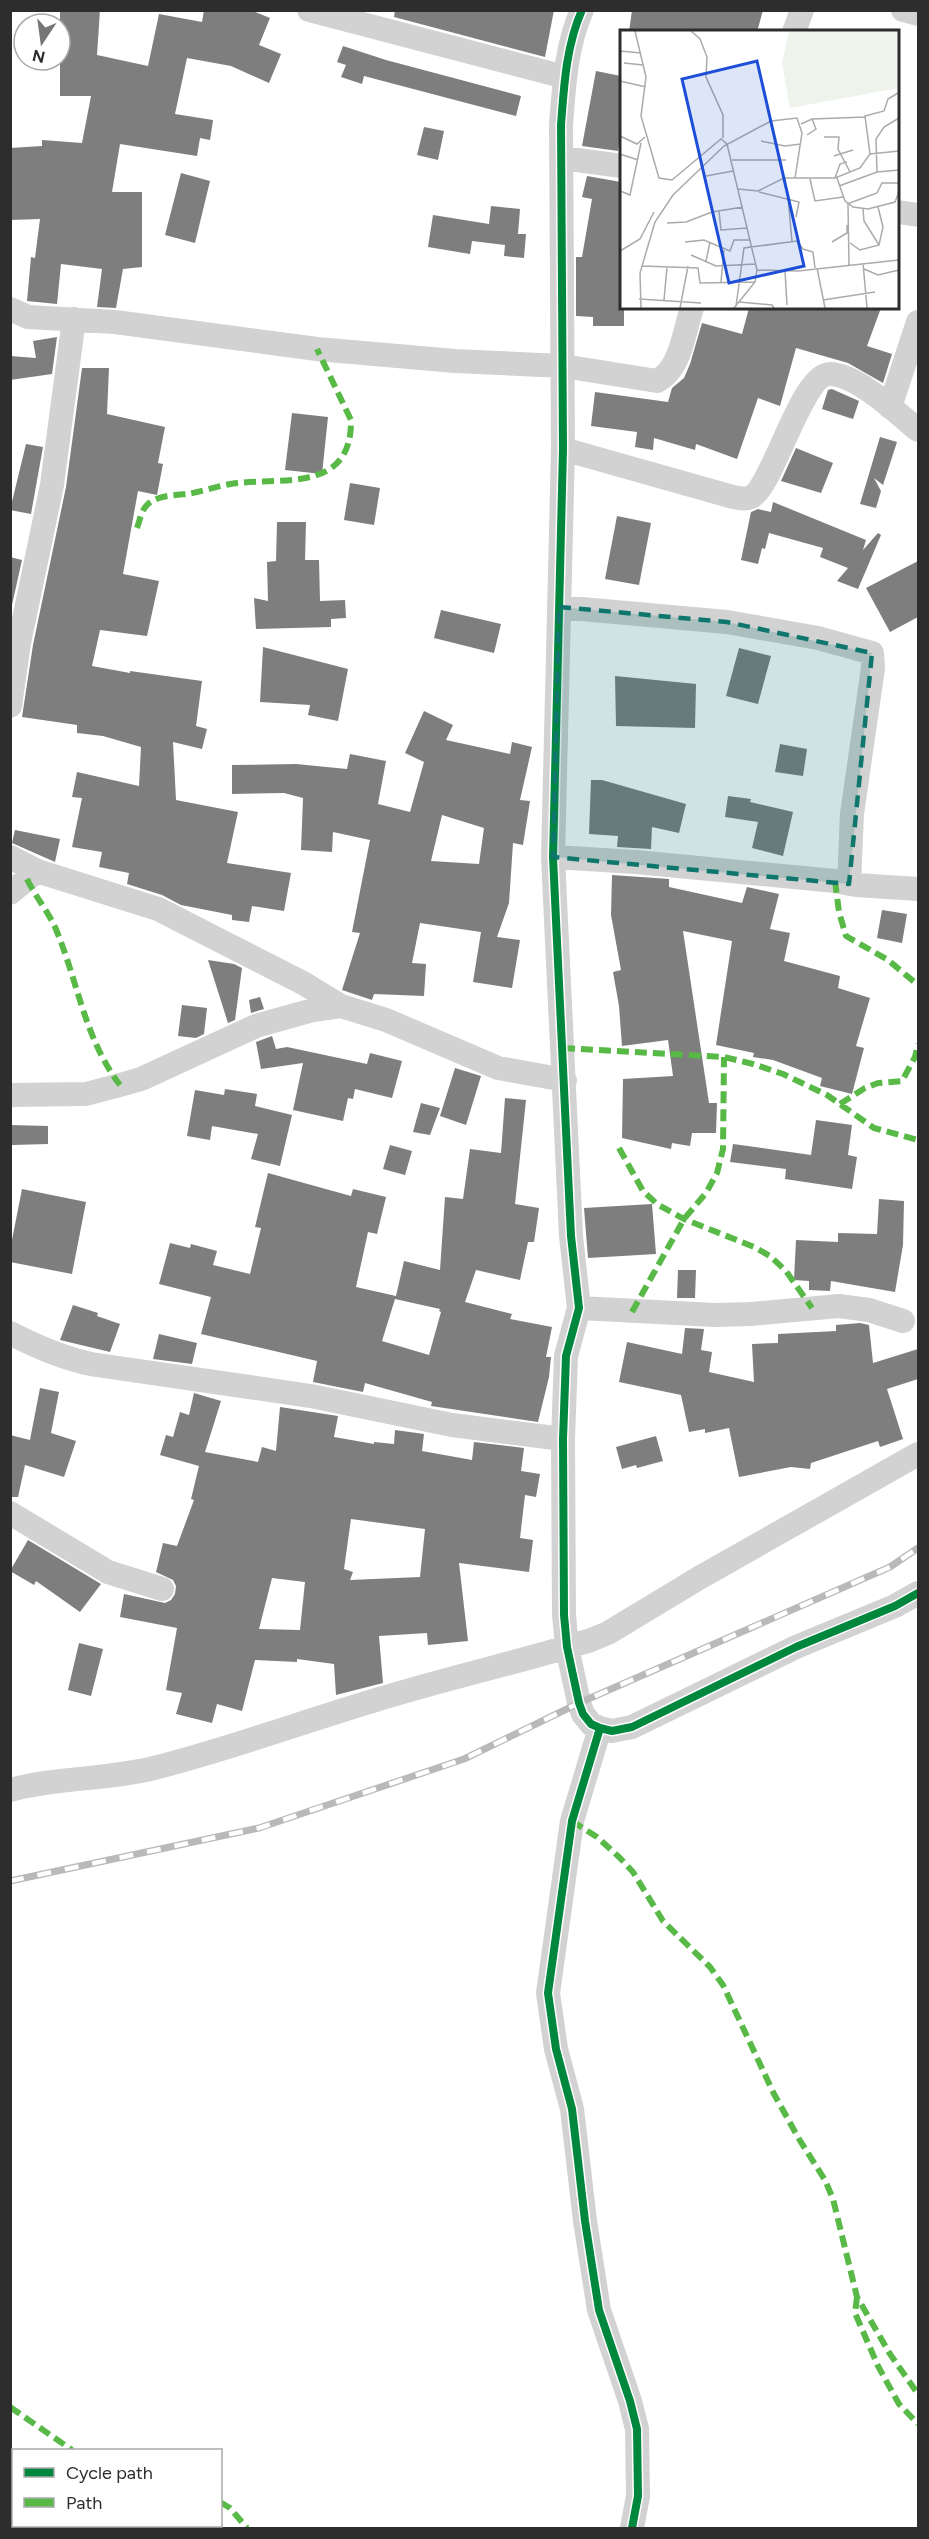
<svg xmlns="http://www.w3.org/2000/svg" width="929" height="2539" font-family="Figtree,sans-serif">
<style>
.building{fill:#7e7e7e;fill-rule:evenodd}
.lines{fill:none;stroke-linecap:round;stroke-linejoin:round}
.minor{stroke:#d2d2d2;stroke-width:24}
.rail-casing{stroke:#b9b9b9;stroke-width:7}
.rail{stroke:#fff;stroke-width:4.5;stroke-dasharray:14;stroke-linecap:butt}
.quiet{stroke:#58b947;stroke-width:6;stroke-dasharray:12 6;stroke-linecap:butt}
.cycleway-casing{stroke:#fff;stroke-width:11}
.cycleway{stroke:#00873e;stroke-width:8}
.marked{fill:#0f766e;fill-opacity:0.2;stroke:#0f766e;stroke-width:4.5;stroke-dasharray:12 8;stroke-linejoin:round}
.inset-road{fill:none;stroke:#ababab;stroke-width:1.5}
.view{fill:#1d4ed8;fill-opacity:0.15;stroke:#1d4ed8;stroke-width:3}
.inset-edge{fill:none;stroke:#2d2d2d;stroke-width:3}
</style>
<rect width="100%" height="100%" fill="#fff"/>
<!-- building -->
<path class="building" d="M60,10H100L97,55L148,66L159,14L202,22L204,10H250L270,18L259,45L281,54L269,83L231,66L187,58L175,114L213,120L210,140L200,138L197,156L120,144L112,192H142V267L123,269L116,308L97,307L102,269L61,264L57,304L27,301L31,257L35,258L40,219L10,220V148L42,146V140L82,143L91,96H60Z
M395,10H554L545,57L394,17Z
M632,10H763L757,32H629Z
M343,46L386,60L521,96L516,116L364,76L362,84L341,77L346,65L337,62Z
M596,71L621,76V132L618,151L582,146Z
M424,127L444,131L438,160L417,155Z
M181,173L210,181L195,243L165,235Z
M587,176L621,182V308H624V326H593V317L576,316V257H582L592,199L582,197Z
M491,206L520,209L518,234H526L524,258L504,256L505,245L472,241L470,254L428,247L433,215L489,224Z
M749,308H881L867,346L892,354L883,383L848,363L796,348L780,406L758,398L737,459L696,444L695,450L654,438L653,450L635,447L637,432L591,426L595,392L668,402L672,388L684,378L690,364L702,323L742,334Z
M57,337L52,374L10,380V356L36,358L33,341Z
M82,368H109L107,414L165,427L158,463L163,464L157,495L138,491L123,574L159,581L147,636L100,630L92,666L130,673V671L202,681L196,726L207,729L202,749L173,742L176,800L238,812L227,863L291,873L284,911L252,906L249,922L232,920V915L181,905L162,895L127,884L129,873L99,867L102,852L72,847L82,798L72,797L77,772L139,786L141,747L103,736L77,733V725L22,717L33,645L66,487Z
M832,389L859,401L853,419L822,409L828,390Z
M292,413L328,417L322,474L285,470Z
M880,437L897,442L883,485L874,478L881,491L876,508L860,504Z
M26,444L43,447L31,514L10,510Z
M796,448L833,463L821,493L781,481Z
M350,483L380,488L374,525L344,520Z
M773,502L866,540L863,550L878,533L881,535L858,589L837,581L848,568L820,557L823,548L769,533L765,549L762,548L758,564L741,560L751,512L758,509L771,512Z
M617,516L651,523L639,585L605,579Z
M277,522H306L305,560H319L320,601L345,600L346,618L331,619V627L256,629L254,598L268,601L267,562L276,561Z
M10,557L22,560L10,614Z
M918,561V617L890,632L866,588Z
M441,610L501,624L494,653L434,638Z
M263,647L348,669L338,721L308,715L310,705L260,702Z
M739,648L771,656L758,704L726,696Z
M615,676L696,684L695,728L616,726Z
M424,711L453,725L446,740L510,754L512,742L532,747L520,800L530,801L523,845L513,843L509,903L497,937L520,940L512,988L473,982L481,932L420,923L412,963L426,964L424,996L374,994L372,1000L342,990L360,933L352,932L370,840L333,832L332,852L301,850L303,798L284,793L232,794V765L296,764L347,769L350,754L386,761L378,804L410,812L424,762L405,753ZM442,815L484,828L479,864L431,861Z
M780,744L807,749L803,776L775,772Z
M591,780H602L686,804L679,833L652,827L651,849L617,847L618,836L589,834Z
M728,796L751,799L750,802L793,812L783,856L752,848L758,822L725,817Z
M15,830L60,839L55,862L12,843Z
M612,875L669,879V887L742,903L747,887L779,894L770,929L790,933L784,961L840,976L838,988L870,998L856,1046L864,1048L852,1094L820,1086L822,1078L773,1060L753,1057L754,1053L716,1045L732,941L683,931L709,1103H717L716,1133H692L690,1146L672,1143L671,1149L622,1138L623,1079L673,1076L668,1040L622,1046L619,1006L613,972L621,970L611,915Z
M882,910L907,914L902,943L877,938Z
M208,960L234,964L242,968L235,1020L228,1023Z
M260,997L264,1009L251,1013L249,1000Z
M182,1005L207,1008L204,1034L196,1038L178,1036Z
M272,1036L276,1049L287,1047L367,1064L370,1053L402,1061L392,1098L355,1089L353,1099L348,1098L343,1121L293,1110L303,1063L261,1069L256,1042Z
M455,1068L481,1076L466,1125L440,1116Z
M225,1089L257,1094L255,1106L292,1115L280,1166L251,1159L258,1134L212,1126L210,1140L187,1136L195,1090L224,1095Z
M505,1098L526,1100L515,1204L539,1208L534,1242H528L520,1280L476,1270L465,1302L512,1314L510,1319L552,1327L546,1357H551L549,1377L538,1422L431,1406L432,1402L365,1383L363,1392L313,1382L317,1361L201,1334L211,1297L159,1284L170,1243L190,1248L191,1244L217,1251L213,1265L250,1274L261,1228L255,1227L268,1173L351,1196L353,1189L386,1197L377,1234L368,1232L356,1287L396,1296L404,1261L440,1270L445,1197L463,1199L470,1149L501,1153ZM395,1299L440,1309L439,1311L441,1312L429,1355L382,1341Z
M421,1103L440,1108L430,1135L413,1132Z
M816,1120L852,1125L848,1155L857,1157L852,1189L785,1179L786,1169L730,1162L733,1144L811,1155Z
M10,1125L48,1126V1144L12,1145Z
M390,1145L412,1151L405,1175L383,1169Z
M22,1189L86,1202L72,1274L10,1262V1250Z
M879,1199L904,1201L903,1245L895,1292L831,1281L830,1291L809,1290V1281L794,1280L796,1240L838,1242V1233L877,1234Z
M652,1204L656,1254L588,1258L584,1208Z
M678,1270H696L695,1298H677Z
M73,1305L98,1313L97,1316L120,1324L110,1352L60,1340Z
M860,1323L869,1325L873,1363L918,1349V1379L887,1389L903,1439L880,1447L878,1441L811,1463L810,1469L791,1467L739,1477L729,1428L705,1433V1429L689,1432L681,1395L619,1382L627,1342L682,1354L685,1328L704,1329L701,1350L712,1352L709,1372L754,1382L752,1344L778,1343V1334L836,1331V1325Z
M159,1334L197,1343L192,1364L153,1359Z
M40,1388L59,1392L51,1433L76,1441L64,1477L25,1465L18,1497H10V1435L30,1440Z
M194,1393L221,1401L205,1452L258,1462L262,1447L276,1451L280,1407L338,1416L334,1437L374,1444V1442L394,1444L395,1430L424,1434L422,1451L472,1460L474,1442L524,1448L521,1471L540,1474L536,1497L525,1495L520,1538L533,1540L529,1572L459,1563L468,1641L428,1645L427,1633L379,1636L383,1683L336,1695L334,1664L297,1659V1662L255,1660L242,1711L217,1704L212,1723L176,1714L182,1693L166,1690L177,1628L120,1617L124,1594L165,1603L171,1600L175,1594L176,1586L173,1580L156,1572L163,1543L177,1546L194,1500L191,1499L199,1466L160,1455L166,1435L173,1437L180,1412L189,1415ZM351,1519L425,1529L420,1577L350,1580L353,1572L344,1569ZM272,1578L305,1582L300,1630L259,1629Z
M656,1436L663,1461L637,1468L636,1465L622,1469L616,1447Z
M28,1540L101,1584L80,1612L36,1581L34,1585L10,1571Z
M79,1643L103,1649L91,1696L68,1690Z"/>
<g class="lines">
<!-- minor -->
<path class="minor" d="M309,10L565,77
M582,10C566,46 564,86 561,125L563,449L553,857L571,1236L579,1308L566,1356L563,1439L564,1615L567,1647L579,1703L583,1714L591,1724L600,1728L612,1731L632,1727L796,1647L895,1606L918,1593
M903,10L918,14
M794,32L802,10
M562,158L622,166
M898,212L918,215
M10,309L28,317L115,322L317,349L455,361L563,366L657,381C681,369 684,331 692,308
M890,407L918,322
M563,449L733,497C739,498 745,500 751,497C773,487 802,371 831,374C859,376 897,413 918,430
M559,607L727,622L818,638L872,653L873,668L852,814L849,884
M10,706L19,643L52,485L74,319
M10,857L37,871L158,909L303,983L341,1006
M553,857L636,862L835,881L856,885L918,889
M10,893L37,871
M10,1095L86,1094L120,1085L141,1079L256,1026L313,1010L341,1006L386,1020L498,1068L565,1080
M579,1308L715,1315L751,1314L839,1306L869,1310L903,1321
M10,1333C37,1347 62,1358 91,1364L311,1396L452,1425L563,1439
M10,1513L108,1572L162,1589
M600,1728L572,1821L548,1993L556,2049L572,2109L585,2221L599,2310L630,2401L637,2429L638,2496L632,2528
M10,1790C58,1777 107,1780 154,1768C229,1749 302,1722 376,1700C447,1678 520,1662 591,1640L608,1633L699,1578L918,1454"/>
<!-- rail casing -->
<g class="rail-casing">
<path id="rail" d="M10,1881L259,1828L464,1759L579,1703L890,1567L918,1548"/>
</g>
<!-- rail -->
<use href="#rail" class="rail"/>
<!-- quiet -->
<path class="quiet" d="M137,528C140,520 141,510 148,504C158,495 176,495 188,494C204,491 220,485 237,483C286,478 352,491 351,420L317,349
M27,879C35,896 47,910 55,927C78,981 84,1038 120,1085
M835,881L839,912L846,936L888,960L918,985
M563,1048L724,1057L753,1064L783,1074L827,1095L874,1128L918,1140
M840,1104L865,1088L878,1083L902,1081L915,1057L918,1044
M619,1148L643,1191L657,1204L684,1219L754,1247L770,1256L786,1271L812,1308
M632,1312L684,1219L706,1193L717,1173L723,1149L724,1057
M572,1821L597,1837L619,1857L633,1872L663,1921L710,1967L723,1985L774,2094L799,2139L825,2180L833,2199L857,2297L890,2354L918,2394
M857,2297L855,2313L878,2366L899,2404L918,2424
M10,2407L72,2450
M220,2502L230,2508L247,2528"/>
<!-- cycleway casing -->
<g class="cycleway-casing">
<path id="cycleway" d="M582,10C566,46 564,86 561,125L563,449L553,857L571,1236L579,1308L566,1356L563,1439L564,1615L567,1647L579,1703L583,1714L591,1724L600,1728L612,1731L632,1727L796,1647L895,1606L918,1593
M600,1728L572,1821L548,1993L556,2049L572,2109L585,2221L599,2310L630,2401L637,2429L638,2496L632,2528"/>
</g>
<!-- cycleway -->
<use href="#cycleway" class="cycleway"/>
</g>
<!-- marked area -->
<path class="marked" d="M559,607L727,622L872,653L849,884L553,857Z"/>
<!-- overview -->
<g transform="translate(620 30)">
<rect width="279" height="279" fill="#fff"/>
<path d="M169,1H279V58L170,78L162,33Z" fill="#eef3ec"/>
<path class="inset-road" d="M15,1L26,47L21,86L39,148L52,150L101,109L107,114L137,240L135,252L114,278M71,1L80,9L87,27L86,47L103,85V108M0,21L21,23M4,33L23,35M0,51L26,57M181,94L192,89L245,87M187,105L196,99L192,89M0,106L17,114L25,107M204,107H219L218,119L230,142M141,111L165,116L181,114M0,124L18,130M250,124L245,86L264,81L268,69L278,63M214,126L233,120M112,130H166M257,142L256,109L264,97L279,88M86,146L113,141M215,148L220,134L227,132M217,148L225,171L233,177L248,179L275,172L279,162M190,149L195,171L223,167M219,156L257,142L279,140M118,159L138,161L164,148H215L240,138L250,124L279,121M0,161L10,165L21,113M139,162L179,172L176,187M168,167L172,212M227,174L257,163L262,153H279M228,175L229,235M243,179L244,191L259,215M99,181L101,200L127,198M47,193L66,192L92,182L123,177M65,212L84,210L110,221L114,210H130M212,212L227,203V195M230,213L240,220L259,215L263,197L258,177M0,221L20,209L34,182M71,225L96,236L136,234M86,231L90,212M243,233L247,278M22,236L78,238L80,253L135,252M197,238L205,278M244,239L258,245L279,240M137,240L178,241L279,230M165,241L167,275M101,252L104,220M19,269L81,273M44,270L47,237M203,270L255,262M119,272L152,275L154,278M116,276L124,218L177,211L183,219L193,222L195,238M21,278L20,243L35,192L53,165L104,116L151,91L177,88L182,103L175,148M60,278L68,236"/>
<path class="view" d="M137,31L184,236L109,253L62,49Z"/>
<rect width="279" height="279" class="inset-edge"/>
</g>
<!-- border -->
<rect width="929" height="2539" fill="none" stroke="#2d2d2d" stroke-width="24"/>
<!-- legend -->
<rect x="12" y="2449" width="210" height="78" fill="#ffffff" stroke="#ababab" stroke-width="1.5"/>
<rect x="24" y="2468" width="30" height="9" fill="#00873e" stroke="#ababab" stroke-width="1.5"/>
<text x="66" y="2479" font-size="18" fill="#2d2d2d">Cycle path</text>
<rect x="24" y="2498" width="30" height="9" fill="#58b947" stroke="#ababab" stroke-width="1.5"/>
<text x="66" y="2509" font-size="18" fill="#2d2d2d">Path</text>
<!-- north arrow -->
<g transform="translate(42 42) rotate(193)"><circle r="28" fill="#ffffff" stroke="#ababab" stroke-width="1.5"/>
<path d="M0-4.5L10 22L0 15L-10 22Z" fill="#767676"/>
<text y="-9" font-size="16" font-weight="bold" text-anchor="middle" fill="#2d2d2d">N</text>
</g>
</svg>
